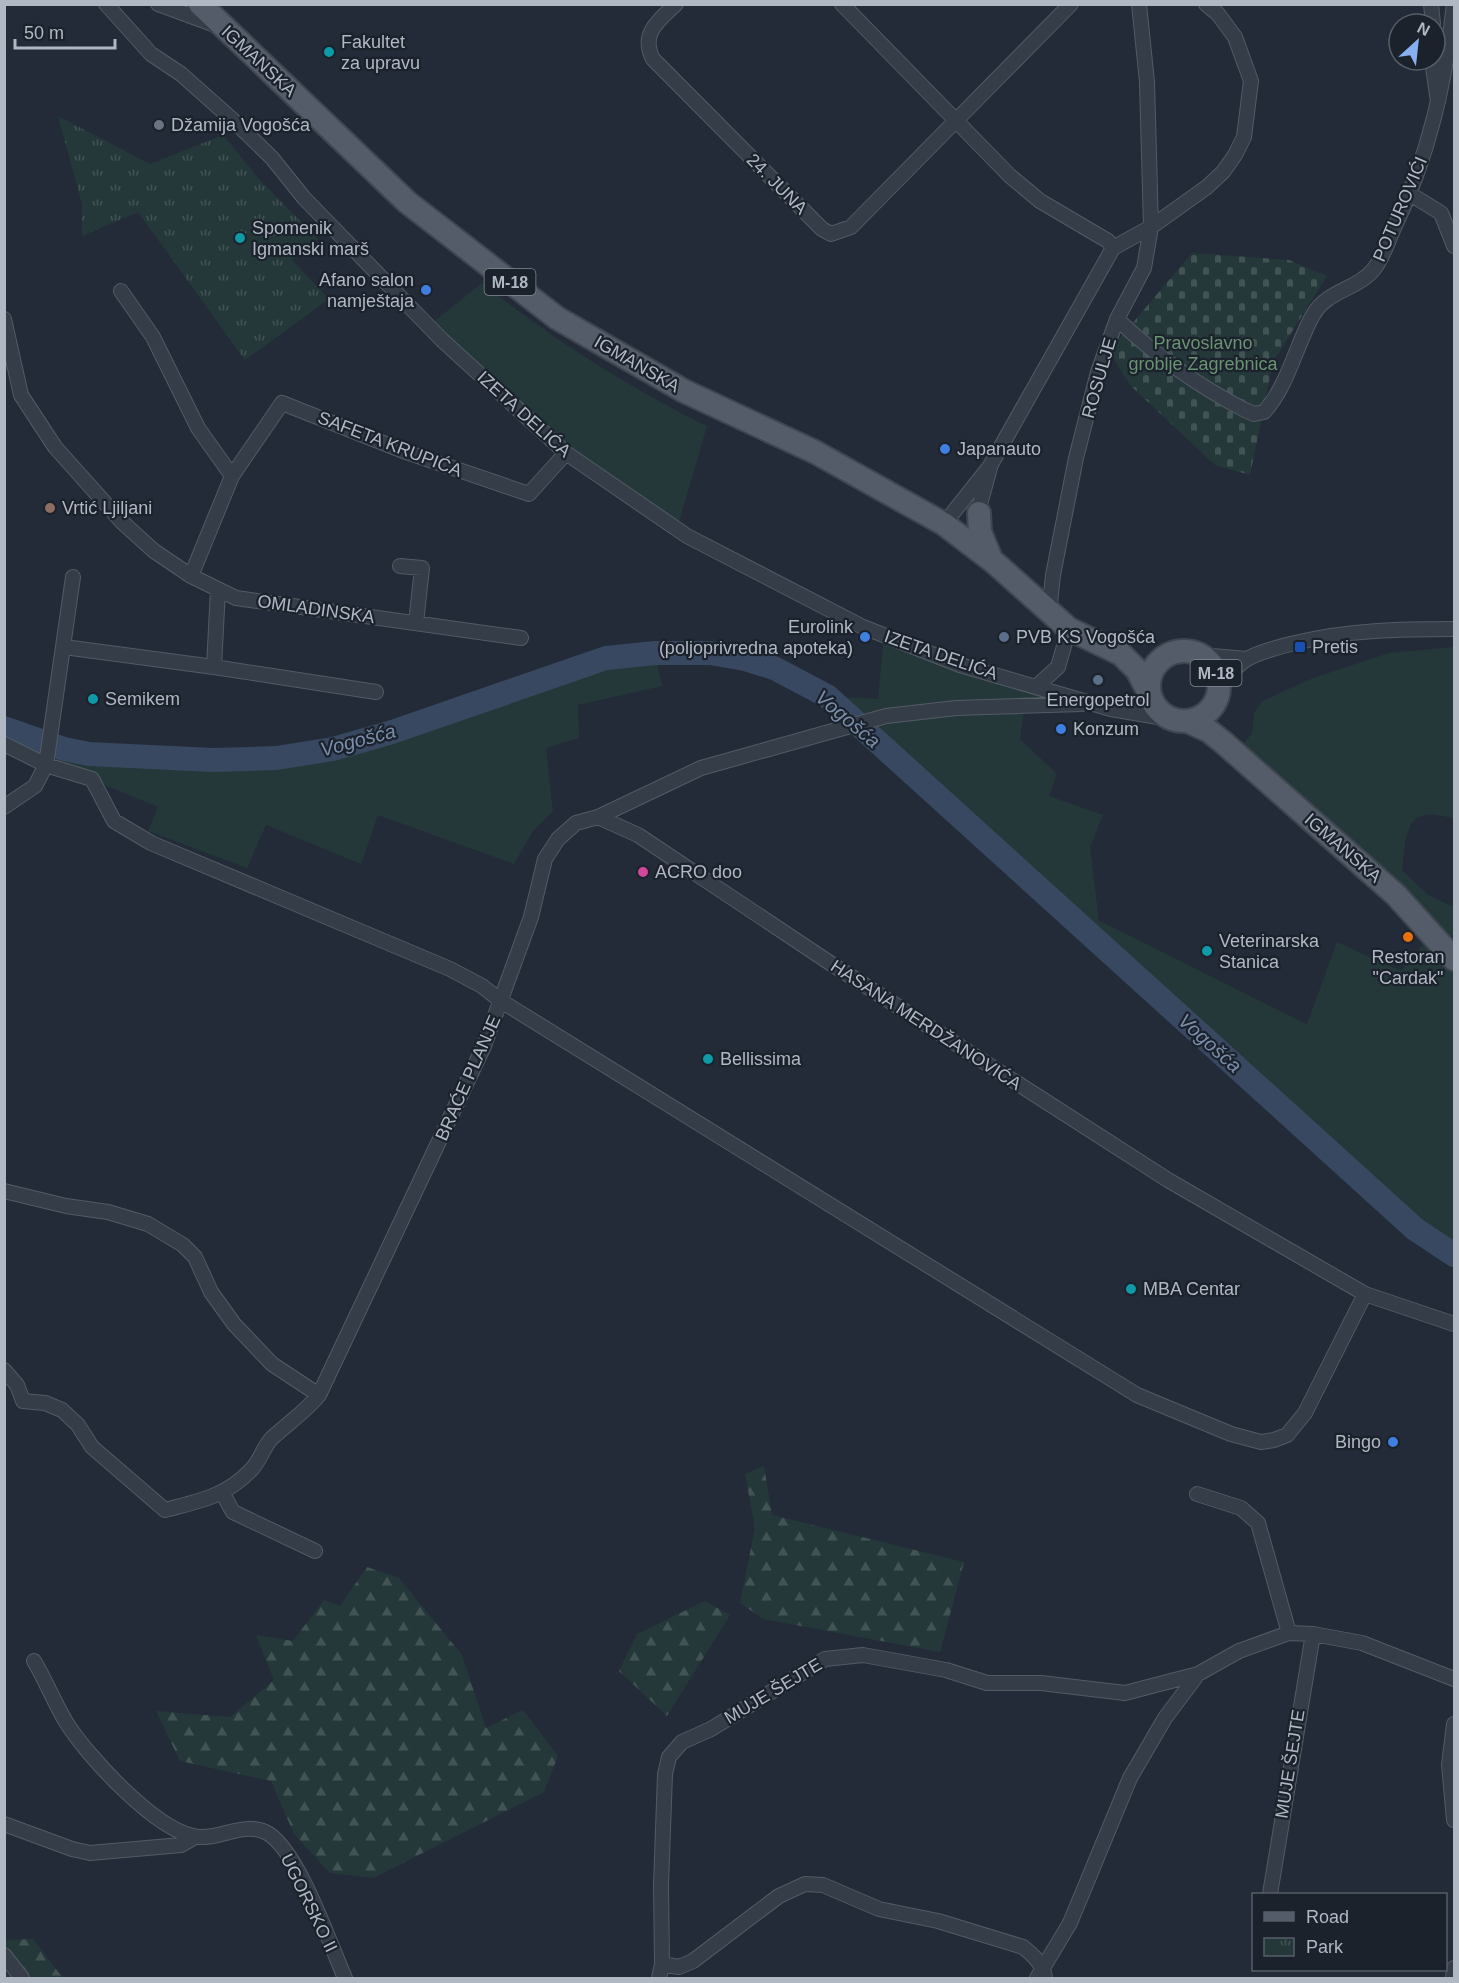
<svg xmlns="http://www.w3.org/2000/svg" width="1459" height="1983" font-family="Helvetica,sans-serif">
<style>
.grass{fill:#253839}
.forest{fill:url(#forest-firs)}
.cemetery{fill:url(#cemetery-stones)}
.park{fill:url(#park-tufts)}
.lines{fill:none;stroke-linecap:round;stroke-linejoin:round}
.river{stroke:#384860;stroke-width:24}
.street-casing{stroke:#535b65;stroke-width:16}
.primary-casing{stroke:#3f4651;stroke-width:26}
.street{stroke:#353d48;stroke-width:14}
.primary{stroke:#535c68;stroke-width:22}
.culture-dot{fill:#0f9aa8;stroke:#1b222c;stroke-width:2}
.worship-dot{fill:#6b7280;stroke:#1b222c;stroke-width:2}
.shop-dot{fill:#3f7fe0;stroke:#1b222c;stroke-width:2}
.education-dot{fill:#8d6e63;stroke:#1b222c;stroke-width:2}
.service-dot{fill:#5c6f8a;stroke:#1b222c;stroke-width:2}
.transit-dot{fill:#1a4fb4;stroke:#1b222c;stroke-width:2}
.hotel-dot{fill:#d1479c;stroke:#1b222c;stroke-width:2}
.food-dot{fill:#e8710a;stroke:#1b222c;stroke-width:2}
.labels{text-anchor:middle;stroke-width:4.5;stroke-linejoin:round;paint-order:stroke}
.shield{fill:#1b222c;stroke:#838b96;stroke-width:1.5}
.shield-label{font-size:16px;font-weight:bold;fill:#b0b8c4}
.poi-label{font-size:18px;fill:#b0b8c4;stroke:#1b222c;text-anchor:start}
.street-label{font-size:18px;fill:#b0b8c4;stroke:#1b222c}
.park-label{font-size:18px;fill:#699373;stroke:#1b222c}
.water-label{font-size:20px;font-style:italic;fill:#7a8eaa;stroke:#1b222c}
</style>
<defs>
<pattern id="forest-firs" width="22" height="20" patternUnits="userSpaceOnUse" patternTransform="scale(1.5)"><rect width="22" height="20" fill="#253839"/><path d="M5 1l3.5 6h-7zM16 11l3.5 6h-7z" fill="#425354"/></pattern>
<pattern id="cemetery-stones" width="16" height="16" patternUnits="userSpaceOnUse" patternTransform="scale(1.5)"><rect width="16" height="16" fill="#253839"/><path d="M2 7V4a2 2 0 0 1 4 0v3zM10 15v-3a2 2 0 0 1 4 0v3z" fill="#425354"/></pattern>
<pattern id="park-tufts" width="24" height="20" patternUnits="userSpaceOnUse" patternTransform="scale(1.5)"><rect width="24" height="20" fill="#253839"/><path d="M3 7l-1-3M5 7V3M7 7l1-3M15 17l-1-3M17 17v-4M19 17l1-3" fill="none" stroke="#425354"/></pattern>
</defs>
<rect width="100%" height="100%" fill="#222b37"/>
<!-- grass -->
<path class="grass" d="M482,283C551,338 628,387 707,426L677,529L566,453L432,323Z
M884,635L1085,702L1025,706L1020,739L1057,774L1049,796L1103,815L1090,847L1099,921C1169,954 1237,991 1307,1024L1337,942L1401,971L1432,934L1235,755L1252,733L1254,713L1262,701L1313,678L1389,653L1454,647V818C1446,817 1434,813 1425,815C1403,819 1405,852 1402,870L1428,895L1454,907V936L1434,934L1454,959V1255L1415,1229L827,696L878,699Z
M655,653L662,686L578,705L579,738L546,748L553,811L533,831L514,864L378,815L361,864L266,825L247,868L148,831L158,807L5,744L4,728L64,749L89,754L213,760L276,758L333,749L392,732L606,658Z"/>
<!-- forest -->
<path class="forest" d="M764,1466L772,1515L964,1562L940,1652L763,1619L740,1603L755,1528L745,1474Z
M367,1567L399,1578L462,1655L486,1728L523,1710L558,1756L544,1792L373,1878L330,1873L294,1834L271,1781L180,1761L156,1711L230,1717L274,1680L256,1635L293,1641L324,1600L340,1606Z
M705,1601L730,1615L667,1716L619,1671L637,1634Z
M33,1939L63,1978H5L4,1940Z"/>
<!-- cemetery -->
<path class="cemetery" d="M1192,253L1289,260L1327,276L1273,362L1250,475L1215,465L1130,385L1109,351Z"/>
<!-- park -->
<path class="park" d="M58,116L150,164L223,135L259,179L318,239L292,260L329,299L245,360L138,212L82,236V204Z"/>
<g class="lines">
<!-- river -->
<path class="river" d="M4,728L64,749L89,754L213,760L276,758L333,749L392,732L606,658L655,653H710L745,659L774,668L827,696L1415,1229L1454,1255"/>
<!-- street casing -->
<g class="street-casing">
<path id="street" d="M106,4L151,54L181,74L235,122L272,158L304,198L442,340L566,453L687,536L863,627L960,665L1111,709L1176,720
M158,4L215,25
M676,4C658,21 640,34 653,59L822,229L831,234L851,227L1071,4
M842,4L1010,176L1040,201L1108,241L1113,248
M1431,4L1433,24
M1432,60L1438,102
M1410,194L1441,213L1454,246
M121,291L153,337L198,428L232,476
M4,319L21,395L55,447L122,522L154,551L191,576L236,598L521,638
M1117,319C1155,355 1198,386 1245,410L1254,414L1264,412C1288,386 1296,345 1313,315C1327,290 1357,290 1374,269C1383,258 1388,241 1394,228C1429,156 1445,83 1454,4
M976,519L990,468
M944,524L990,466L1113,248L1151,227L1207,187L1223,172L1235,155L1244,137L1251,81L1235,37L1218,14L1206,4
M400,566L422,568L416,623
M191,576L232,476L282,403L406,452L529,494L566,453
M1049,613L1053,575L1076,458L1098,372L1117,319L1144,268L1151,227L1147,82L1139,4
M64,647L214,667L218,589
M1200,655L1247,659
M214,667L376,692
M1037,686L1058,667L1069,629
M1219,690C1226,679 1235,666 1247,659C1261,651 1279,647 1295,643C1348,630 1400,629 1454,629
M4,744L46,765L92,779L114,821L151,843L450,969L482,986L501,1001L1137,1395L1231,1434L1261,1442L1274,1440L1287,1435L1305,1413L1365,1294
M4,807L35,786L46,765L73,577
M598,817L701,768L886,716L956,708L1082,704
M4,1191L66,1206L108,1212L148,1224L183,1245L195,1257L211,1292L234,1324L272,1364L319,1395
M4,1370L17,1385L23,1401L45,1403L62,1410L78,1425L92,1447L165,1510C199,1501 225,1497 251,1470C260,1461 263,1448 271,1439C287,1424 305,1412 319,1395L484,1046L531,917L545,859L558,839L576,823L598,817L638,835L827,961L1168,1180L1365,1294L1454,1324
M223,1494L233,1512L315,1551
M1197,1494L1241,1508L1258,1523L1289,1633
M34,1661C46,1681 54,1702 66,1722C87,1756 154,1828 193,1836C217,1842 246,1819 269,1834C300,1855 329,1942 345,1978
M1454,1724L1449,1765L1454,1820
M4,1824L72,1849L90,1853L181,1845L195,1837
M1270,1894L1313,1634
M4,1955L22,1978
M662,1964L679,1967L693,1961L779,1896L805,1884L823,1885L879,1909L938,1921L1023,1947C1033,1955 1043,1964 1045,1977
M659,1978L662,1964L661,1885L665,1774L669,1757L682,1742L711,1729L825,1659L863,1655L946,1670L987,1683H1041L1125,1693L1198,1674
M1037,1978L1070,1923L1130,1778L1165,1718L1198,1674L1239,1651L1289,1633L1313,1634L1362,1643L1454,1679
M1453,1978L1454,1968"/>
</g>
<!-- primary casing -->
<g class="primary-casing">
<path id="primary" d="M200,4L407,202L557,318L684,391L815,452L944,524L995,563L1069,629L1121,654L1137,670L1150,695
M979,513L980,532L991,559
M1149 686a35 35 0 1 1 70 0a35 35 0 1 1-70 0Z
M1187,721L1209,731L1224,743L1396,895L1454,959"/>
</g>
<!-- street -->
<use href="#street" class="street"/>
<!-- primary -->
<use href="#primary" class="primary"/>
</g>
<!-- markers -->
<g class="culture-dot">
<circle cx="329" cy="52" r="6"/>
<circle cx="240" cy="238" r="6"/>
<circle cx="93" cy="699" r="6"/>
<circle cx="1207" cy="951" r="6"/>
<circle cx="708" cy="1059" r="6"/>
<circle cx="1131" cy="1289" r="6"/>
</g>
<circle class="worship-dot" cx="159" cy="125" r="6"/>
<g class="shop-dot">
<circle cx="426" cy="290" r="6"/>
<circle cx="945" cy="449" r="6"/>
<circle cx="865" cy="637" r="6"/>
<circle cx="1061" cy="729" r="6"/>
<circle cx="1393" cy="1442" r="6"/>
</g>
<circle class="education-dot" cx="50" cy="508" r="6"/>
<g class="service-dot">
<circle cx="1004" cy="637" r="6"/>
<circle cx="1098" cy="680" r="6"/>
</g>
<rect class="transit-dot" x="1294" y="641" width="12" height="12" rx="3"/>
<circle class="hotel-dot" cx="643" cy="872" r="6"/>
<circle class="food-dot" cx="1408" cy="937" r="6"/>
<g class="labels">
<!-- shield labels -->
<g class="shield">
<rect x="484.5" y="269" width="51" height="26" rx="4.5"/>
<rect x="1190.5" y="660" width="51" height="26" rx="4.5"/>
</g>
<g class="shield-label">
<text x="510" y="288">M-18</text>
<text x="1216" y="679">M-18</text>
</g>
<!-- poi labels -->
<g class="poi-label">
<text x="341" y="48">Fakultet<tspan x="341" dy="21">za upravu</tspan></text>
<text x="171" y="131">Džamija Vogošća</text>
<text x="252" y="234">Spomenik<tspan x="252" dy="21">Igmanski marš</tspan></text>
<text x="414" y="286" text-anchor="end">Afano salon<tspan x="414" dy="21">namještaja</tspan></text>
<text x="957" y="455">Japanauto</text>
<text x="62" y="514">Vrtić Ljiljani</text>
<text x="853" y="633" text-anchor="end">Eurolink<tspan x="853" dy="21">(poljoprivredna apoteka)</tspan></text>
<text x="1016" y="643">PVB KS Vogošća</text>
<text x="1312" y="653">Pretis</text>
<text x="105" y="705">Semikem</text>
<text x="1098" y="706" text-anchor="middle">Energopetrol</text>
<text x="1073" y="735">Konzum</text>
<text x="655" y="878">ACRO doo</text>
<text x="1219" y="947">Veterinarska<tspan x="1219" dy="21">Stanica</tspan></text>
<text x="1408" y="963" text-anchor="middle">Restoran<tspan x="1408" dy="21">"Cardak"</tspan></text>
<text x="720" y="1065">Bellissima</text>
<text x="1143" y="1295">MBA Centar</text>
<text x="1381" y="1448" text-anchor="end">Bingo</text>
</g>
<!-- street labels -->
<g class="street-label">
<text transform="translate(259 61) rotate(43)" y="6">IGMANSKA</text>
<text transform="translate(777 184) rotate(45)" y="6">24. JUNA</text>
<text transform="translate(1400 209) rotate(-67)" y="6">POTUROVIĆI</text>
<text transform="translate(637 364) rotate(30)" y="6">IGMANSKA</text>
<text transform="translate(1099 378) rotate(-74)" y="6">ROSULJE</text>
<text transform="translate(524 414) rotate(42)" y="6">IZETA DELIĆA</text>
<text transform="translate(390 444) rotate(21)" y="6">SAFETA KRUPIĆA</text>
<text transform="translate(316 609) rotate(8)" y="6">OMLADINSKA</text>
<text transform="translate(941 655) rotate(19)" y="6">IZETA DELIĆA</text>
<text transform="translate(1343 848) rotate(41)" y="6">IGMANSKA</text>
<text transform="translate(926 1025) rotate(33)" y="6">HASANA MERDŽANOVIĆA</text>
<text transform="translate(468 1078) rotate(-66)" y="6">BRAĆE PLANJE</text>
<text transform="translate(773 1691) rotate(-31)" y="6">MUJE ŠEJTE</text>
<text transform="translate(1290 1764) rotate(-81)" y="6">MUJE ŠEJTE</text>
<text transform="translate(309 1903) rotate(64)" y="6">UGORSKO II</text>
</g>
<!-- park labels -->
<g class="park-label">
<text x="1203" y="349">Pravoslavno<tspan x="1203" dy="21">groblje Zagrebnica</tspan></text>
</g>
<!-- water labels -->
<g class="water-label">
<text transform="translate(848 719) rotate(40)" y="7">Vogošća</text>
<text transform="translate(358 740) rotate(-15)" y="7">Vogošća</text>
<text transform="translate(1210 1043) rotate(42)" y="7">Vogošća</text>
</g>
</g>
<!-- border -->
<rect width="1459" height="1983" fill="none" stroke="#b0b8c4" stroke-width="12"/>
<!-- legend -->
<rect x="1252" y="1893" width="195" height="78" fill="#1b222c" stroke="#575e69" stroke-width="1.5"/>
<rect x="1264" y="1912" width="30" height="9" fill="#535c68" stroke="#575e69" stroke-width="1.5"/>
<text x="1306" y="1923" font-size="18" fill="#b0b8c4">Road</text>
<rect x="1264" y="1938" width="30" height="18" fill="url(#park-tufts)" stroke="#575e69" stroke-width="1.5"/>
<text x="1306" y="1953" font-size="18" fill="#b0b8c4">Park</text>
<!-- north arrow -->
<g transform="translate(1417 42) rotate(27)"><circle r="28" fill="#1b222c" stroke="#575e69" stroke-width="1.5"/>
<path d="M0-4.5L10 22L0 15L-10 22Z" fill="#88b0f1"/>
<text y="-9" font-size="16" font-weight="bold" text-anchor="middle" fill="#b0b8c4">N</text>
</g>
<!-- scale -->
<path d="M15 39v9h100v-9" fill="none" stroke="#b0b8c4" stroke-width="3"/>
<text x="24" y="39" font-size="18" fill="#b0b8c4" stroke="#1b222c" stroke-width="4.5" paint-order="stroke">50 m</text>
</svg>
